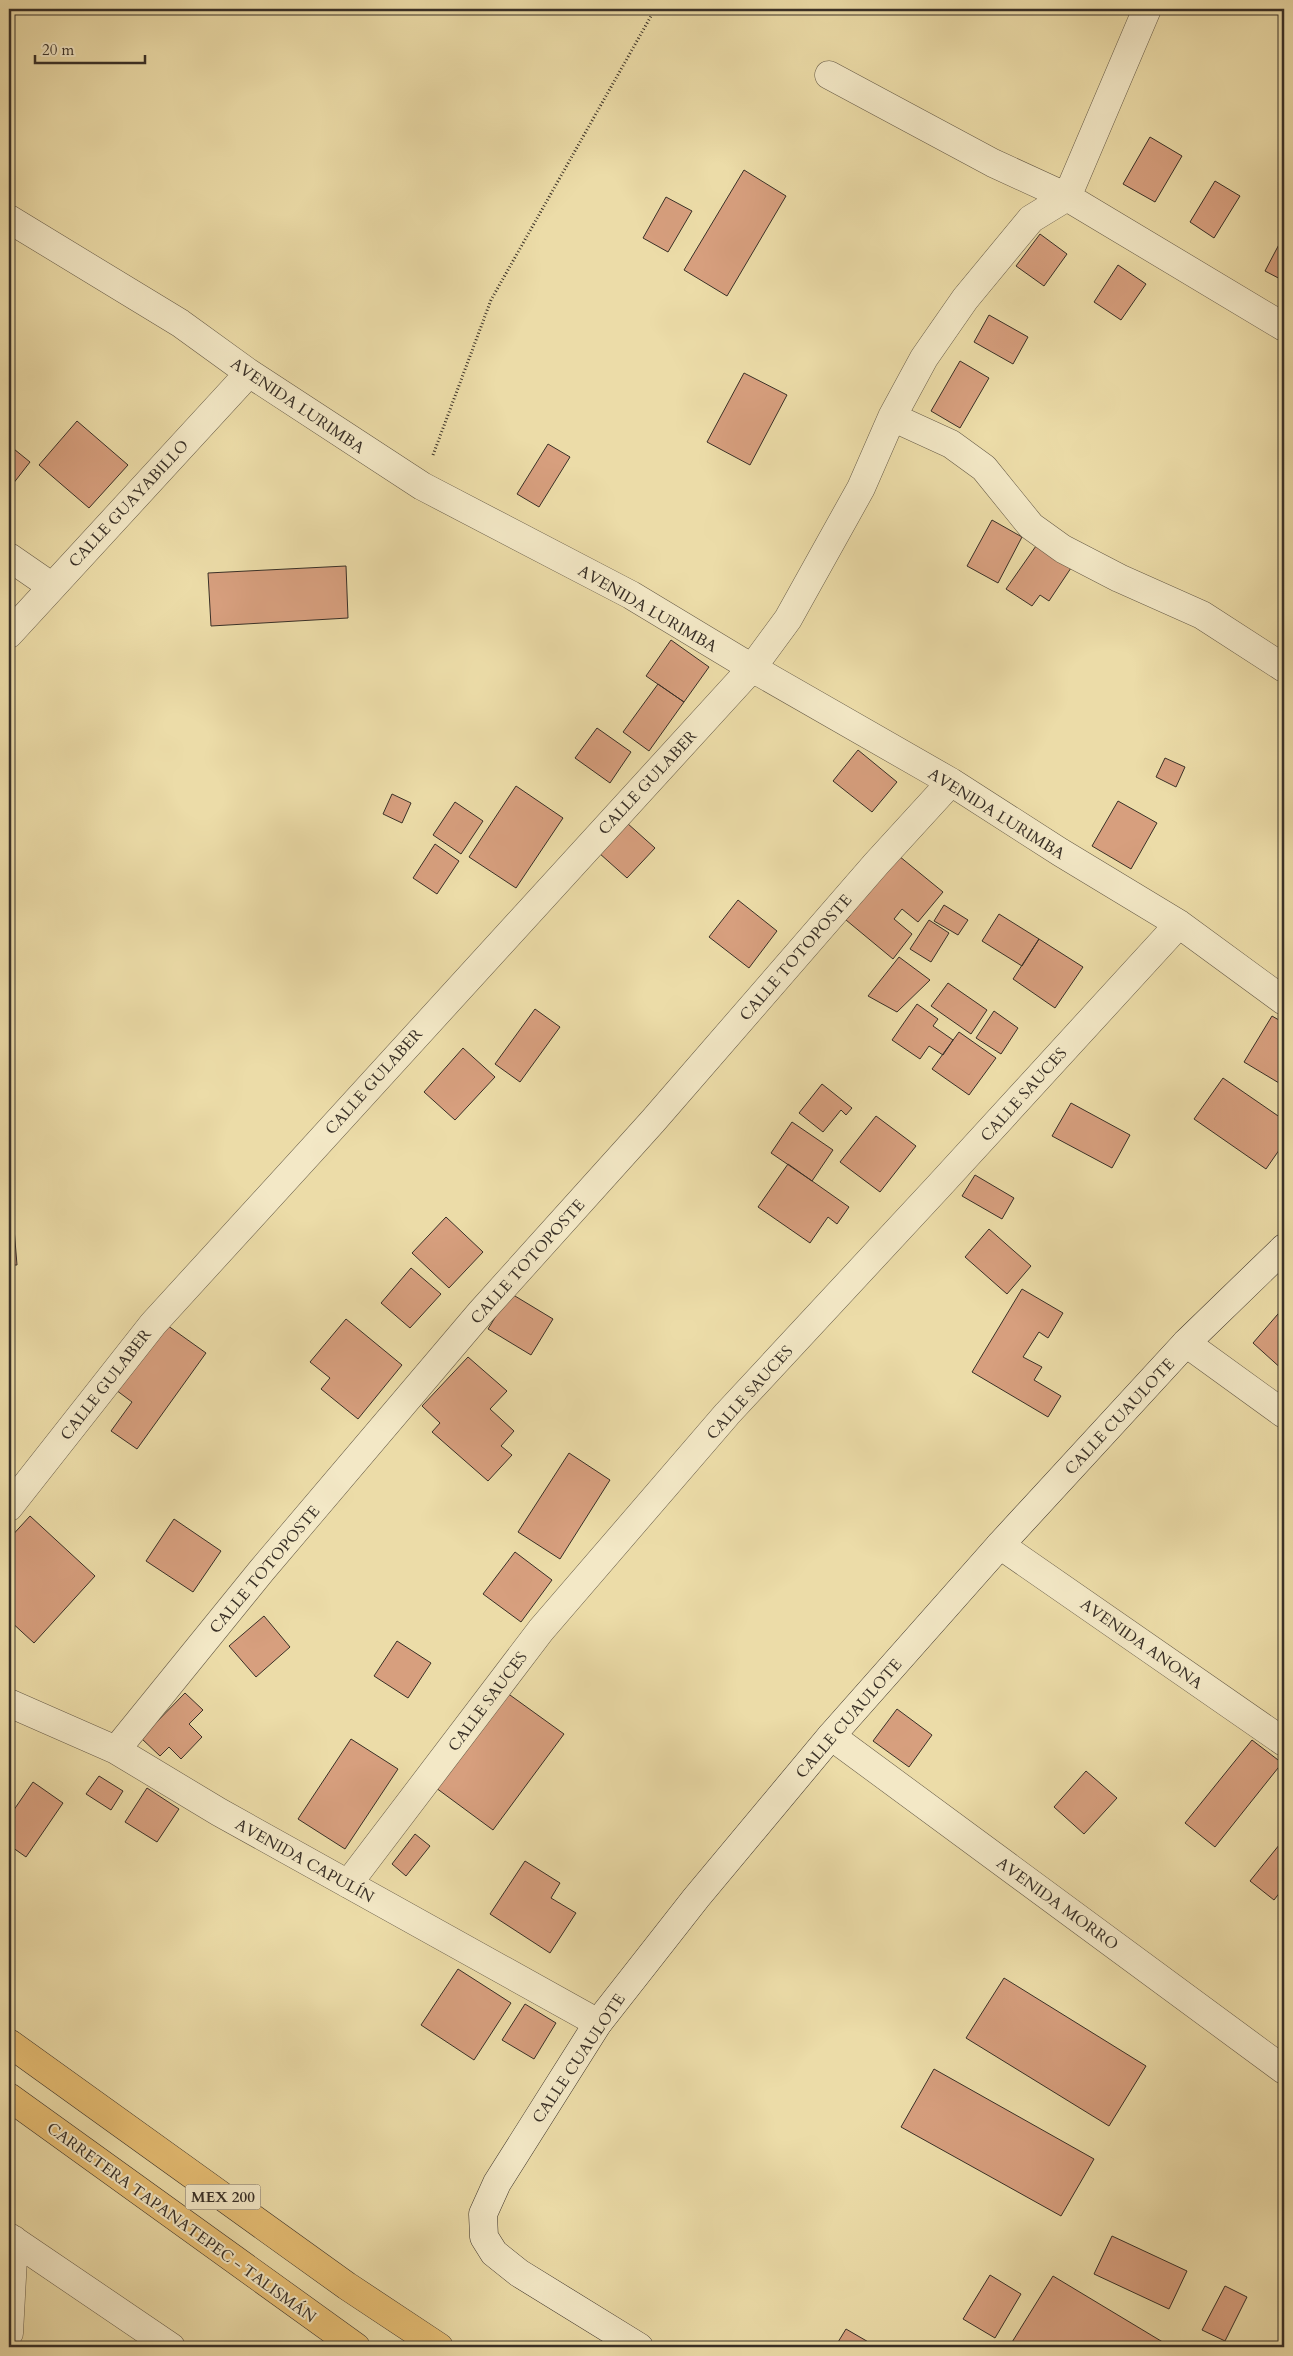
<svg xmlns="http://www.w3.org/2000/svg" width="1293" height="2356" font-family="Cardo,serif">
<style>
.building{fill:#d79f7e;stroke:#393027}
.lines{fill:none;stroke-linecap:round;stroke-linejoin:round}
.street-casing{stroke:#665b47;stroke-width:29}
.secondary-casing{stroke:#393027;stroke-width:29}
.highway-casing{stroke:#393027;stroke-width:29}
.path{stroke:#393027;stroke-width:3;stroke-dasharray:1 2.5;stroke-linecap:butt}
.street{stroke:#f3e8c6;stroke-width:28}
.secondary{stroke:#f3e8c6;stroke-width:28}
.highway{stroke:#e6be74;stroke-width:28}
.labels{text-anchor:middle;stroke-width:4;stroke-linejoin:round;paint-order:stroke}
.shield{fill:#f3e8c6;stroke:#716757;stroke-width:1}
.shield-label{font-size:15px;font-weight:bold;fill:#393027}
.street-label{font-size:16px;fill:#393027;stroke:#f3e8c6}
</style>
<rect width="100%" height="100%" fill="#ecdca8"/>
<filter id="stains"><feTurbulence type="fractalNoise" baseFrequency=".004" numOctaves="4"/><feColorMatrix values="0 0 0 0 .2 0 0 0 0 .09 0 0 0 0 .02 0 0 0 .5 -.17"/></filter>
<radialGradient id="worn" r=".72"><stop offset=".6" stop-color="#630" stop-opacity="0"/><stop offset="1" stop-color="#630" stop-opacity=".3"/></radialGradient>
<!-- building -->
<path class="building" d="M1150,137L1182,156L1155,202L1123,184Z
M744,170L786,196L727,296L684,270Z
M1215,181L1240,196L1214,238L1190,222Z
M666,197L692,211L668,252L643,238Z
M1040,234L1067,254L1044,286L1016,266Z
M1284,235V281L1265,271Z
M1118,265L1146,284L1121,320L1094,302Z
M989,315L1028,337L1013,364L974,342Z
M960,361L989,378L960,428L931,411Z
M744,373L787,395L750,465L707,442Z
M77,421L128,465L89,508L39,465Z
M548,444L570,457L539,507L517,494Z
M9,445L30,462L9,489Z
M992,520L1022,537L998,583L967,566Z
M1036,546L1071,568L1049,601L1040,595L1032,606L1006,589Z
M346,566L348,618L211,626L208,573Z
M671,640L709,667L684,702L646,676Z
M658,684L684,702L649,751L623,732Z
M597,728L631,752L610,783L575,758Z
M858,750L897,782L872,812L833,781Z
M1165,758L1185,767L1176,787L1156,777Z
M516,786L563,818L516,888L469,857Z
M392,794L411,803L402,823L383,814Z
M1118,801L1157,823L1131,869L1092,846Z
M455,802L483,821L461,854L433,835Z
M627,823L655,848L627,878L599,853Z
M435,844L459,861L437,894L413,878Z
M899,856L943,892L918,922L902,909L894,919L912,934L893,959L846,920Z
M738,900L777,931L749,968L709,937Z
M944,905L968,920L958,935L934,921Z
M999,914L1039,939L1022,966L982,941Z
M929,920L949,933L931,962L910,949Z
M1039,939L1083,967L1055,1008L1013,979Z
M899,957L930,980L897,1012L868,996Z
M948,983L987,1010L971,1034L931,1006Z
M917,1004L938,1019L933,1026L953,1040L943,1055L929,1046L920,1059L892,1040Z
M535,1009L560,1027L520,1082L495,1064Z
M994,1011L1018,1028L1001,1054L976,1038Z
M1272,1016L1284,1023V1086L1244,1062Z
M959,1032L996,1058L969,1095L932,1069Z
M463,1048L495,1077L455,1120L424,1092Z
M1223,1078L1284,1120V1143L1266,1169L1194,1119Z
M822,1084L852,1108L846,1115L841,1110L823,1132L799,1113Z
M1071,1103L1130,1135L1112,1168L1052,1136Z
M876,1116L916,1146L880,1192L840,1162Z
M792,1122L833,1150L812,1181L771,1153Z
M788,1164L849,1207L837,1224L828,1217L810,1243L758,1207Z
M975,1175L1014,1198L1002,1219L962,1196Z
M446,1217L483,1252L449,1288L412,1253Z
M9,1228H14L17,1265H9Z
M989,1229L1031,1266L1007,1294L965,1257Z
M411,1268L441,1294L410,1328L381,1303Z
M1022,1289L1063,1313L1048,1338L1039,1332L1023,1357L1042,1367L1034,1380L1061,1396L1048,1417L972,1372Z
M510,1293L553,1319L531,1355L488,1329Z
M1284,1307V1371L1253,1343Z
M346,1319L402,1365L358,1419L321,1389L330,1378L310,1362Z
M164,1323L206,1353L137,1449L111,1431L132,1402L116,1390Z
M468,1357L507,1391L490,1409L514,1431L501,1446L512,1455L488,1481L432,1432L440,1423L422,1406Z
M569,1453L610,1480L560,1559L518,1532Z
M30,1516L95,1576L34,1643L9,1620V1539Z
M174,1519L221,1551L193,1592L146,1561Z
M515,1552L552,1580L521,1622L483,1594Z
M264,1616L290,1647L256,1677L229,1646Z
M397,1641L431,1663L408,1698L374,1676Z
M503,1690L564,1734L493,1830L432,1785Z
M185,1693L203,1710L189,1724L202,1737L181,1759L169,1747L160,1756L141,1738Z
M897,1709L932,1735L909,1767L873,1741Z
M351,1739L398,1769L345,1849L298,1819Z
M1252,1740L1282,1763L1215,1847L1185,1823Z
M1086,1771L1117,1798L1084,1834L1054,1807Z
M99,1776L123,1791L111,1810L86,1794Z
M33,1782L63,1803L26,1857L9,1845V1817Z
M147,1788L179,1809L157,1842L125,1822Z
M415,1834L430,1846L406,1876L392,1864Z
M1284,1839V1887L1274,1900L1250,1881Z
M525,1861L560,1883L551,1898L576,1913L550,1953L490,1914Z
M458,1969L511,2003L474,2060L421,2025Z
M1004,1978L1146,2066L1109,2126L966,2038Z
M525,2004L556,2023L534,2059L502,2040Z
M934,2069L1094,2159L1061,2216L901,2127Z
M1112,2236L1187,2271L1169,2309L1094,2274Z
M990,2275L1021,2294L995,2338L963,2319Z
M1053,2276L1171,2347H1009Z
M1225,2286L1247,2297L1225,2341L1202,2330Z
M846,2329L877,2347H835Z"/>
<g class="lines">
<!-- street casing -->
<g class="street-casing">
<path id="street" d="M829,75L993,163L1067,197L1284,327
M9,219L180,323L249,373L422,486L631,595L752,668L951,782L1060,852L1179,924L1284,1001
M892,417L951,444L984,468L1031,526L1063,549L1119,578L1202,615L1284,668
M9,557L51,586
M9,634L249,373
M1186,1343L1284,1414
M9,1507L153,1324L752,668L788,619L861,488L892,417L924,358L965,299L1031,219L1067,197L1147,9
M1000,1545L1284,1742
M9,1703L116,1750L219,1812L598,2023
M831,1736L1284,2070
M116,1750L262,1570L481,1312L653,1121L876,864L951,782
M348,1884L541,1630L727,1414L938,1187L1179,924
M9,2237L171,2347
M9,2333L14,2240"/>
</g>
<!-- secondary casing -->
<g class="secondary-casing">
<path id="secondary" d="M639,2347L519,2273L494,2253L484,2237L483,2214L497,2183L598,2023L696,1898L831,1736L1000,1545L1186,1343L1284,1248"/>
</g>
<!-- highway casing -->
<g class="highway-casing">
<path id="highway" d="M9,2043L347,2286L439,2347
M9,2097L356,2347"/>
</g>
<!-- path -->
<path class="path" d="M433,455L491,300L655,9"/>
<!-- street -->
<use href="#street" class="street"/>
<!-- secondary -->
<use href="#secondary" class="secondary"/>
<!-- highway -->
<use href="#highway" class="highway"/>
</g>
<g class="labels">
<!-- shield labels -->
<rect class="shield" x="185.5" y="2184.5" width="75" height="25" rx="4"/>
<g class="shield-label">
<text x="223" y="2202">MEX 200</text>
</g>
<!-- street labels -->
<g class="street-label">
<text transform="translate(298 405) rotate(34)" y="6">AVENIDA LURIMBA</text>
<text transform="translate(128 503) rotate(-47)" y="6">CALLE GUAYABILLO</text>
<text transform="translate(648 608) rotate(30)" y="6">AVENIDA LURIMBA</text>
<text transform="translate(647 782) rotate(-47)" y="6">CALLE GULABER</text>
<text transform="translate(997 813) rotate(32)" y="6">AVENIDA LURIMBA</text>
<text transform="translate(795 957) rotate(-49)" y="6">CALLE TOTOPOSTE</text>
<text transform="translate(373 1081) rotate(-48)" y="6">CALLE GULABER</text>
<text transform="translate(1023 1094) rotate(-48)" y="6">CALLE SAUCES</text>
<text transform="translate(527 1261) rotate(-48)" y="6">CALLE TOTOPOSTE</text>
<text transform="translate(105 1384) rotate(-52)" y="6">CALLE GULABER</text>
<text transform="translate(749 1392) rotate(-48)" y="6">CALLE SAUCES</text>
<text transform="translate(1119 1416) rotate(-47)" y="6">CALLE CUAULOTE</text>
<text transform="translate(264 1569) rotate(-50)" y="6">CALLE TOTOPOSTE</text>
<text transform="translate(1142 1643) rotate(35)" y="6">AVENIDA ANONA</text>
<text transform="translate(487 1701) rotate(-53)" y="6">CALLE SAUCES</text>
<text transform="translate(848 1718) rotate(-49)" y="6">CALLE CUAULOTE</text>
<text transform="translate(305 1860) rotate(29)" y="6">AVENIDA CAPULÍN</text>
<text transform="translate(1058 1903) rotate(36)" y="6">AVENIDA MORRO</text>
<text transform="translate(578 2058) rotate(-56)" y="6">CALLE CUAULOTE</text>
<text transform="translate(182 2222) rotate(36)" y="6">CARRETERA TAPANATEPEC - TALISMÁN</text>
</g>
</g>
<!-- margin -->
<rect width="1293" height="2356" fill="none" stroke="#ecdca8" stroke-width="30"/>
<rect x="10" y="10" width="1273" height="2336" fill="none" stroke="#393027" stroke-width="2.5"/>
<rect x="15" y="15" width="1263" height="2326" fill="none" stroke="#393027"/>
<!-- scale -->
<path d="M35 55v8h110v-8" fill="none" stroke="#393027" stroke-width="2.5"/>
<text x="42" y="55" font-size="15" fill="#393027" stroke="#f3e8c6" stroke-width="4" paint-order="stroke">20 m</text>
<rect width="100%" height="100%" filter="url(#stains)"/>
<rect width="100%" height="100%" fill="url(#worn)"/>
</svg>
